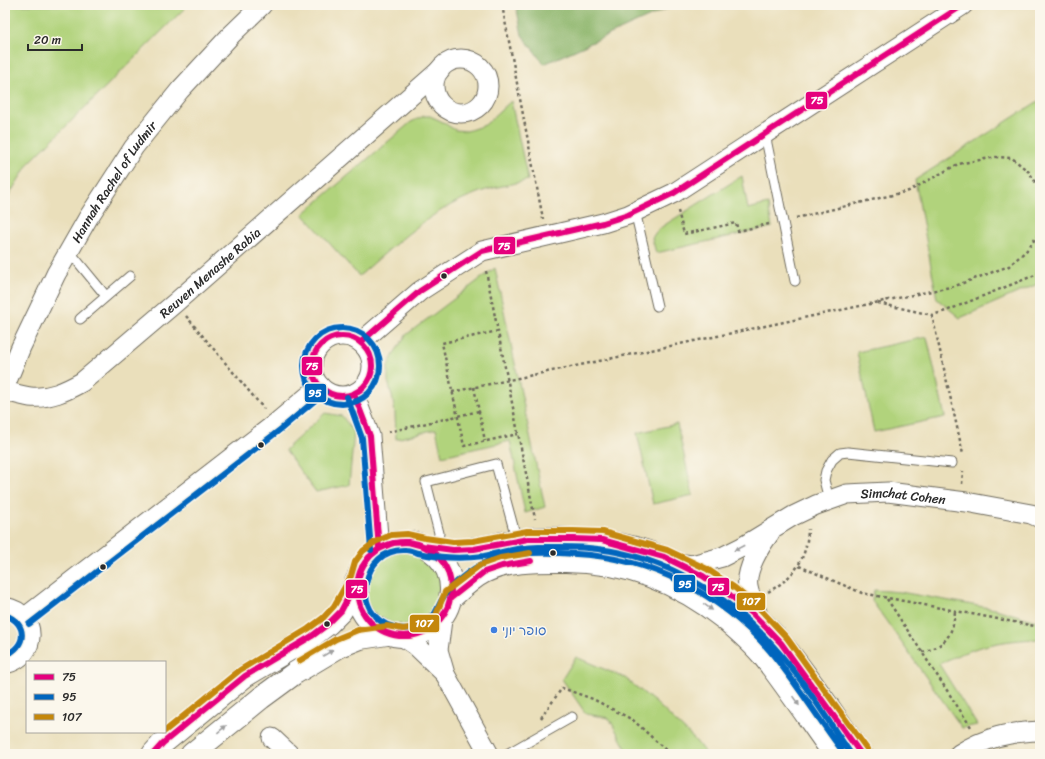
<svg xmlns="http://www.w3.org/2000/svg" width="1045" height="759" font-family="Sriracha,'Playpen Sans Hebrew',sans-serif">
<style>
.green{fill:#b1d37b;stroke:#6e7f53}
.forest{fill:#8cb56b;stroke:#5c704b}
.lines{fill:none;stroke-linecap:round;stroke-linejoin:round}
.service-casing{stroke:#6e6a5d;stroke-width:11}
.minor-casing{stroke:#6e6a5d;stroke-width:21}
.tertiary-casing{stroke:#6e6a5d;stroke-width:24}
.path{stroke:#6e6a5d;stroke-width:2.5;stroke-dasharray:3 3;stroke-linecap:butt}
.service{stroke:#fff;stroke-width:9}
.minor{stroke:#fff;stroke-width:19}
.tertiary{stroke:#fff;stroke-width:22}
.bus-1-casing{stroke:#fbf7ec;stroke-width:9}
.bus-2-casing{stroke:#fbf7ec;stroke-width:9}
.bus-3-casing{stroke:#fbf7ec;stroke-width:9}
.bus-1{stroke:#e5007d;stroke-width:6}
.bus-2{stroke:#0065bd;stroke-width:6}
.bus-3{stroke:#c4870b;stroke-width:6}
.oneway{fill:#a0a0a0}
.bus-dot{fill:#2b2b2b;stroke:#fbf7ec;stroke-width:1.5}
.shop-dot{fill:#3f7fe0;stroke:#fbf7ec;stroke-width:1.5}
.labels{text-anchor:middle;stroke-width:3;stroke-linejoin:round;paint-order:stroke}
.street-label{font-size:13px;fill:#2b2b2b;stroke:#fbf7ec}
.shop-label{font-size:13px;fill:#366cbe;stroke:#fbf7ec;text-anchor:start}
.line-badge{stroke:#fbf7ec;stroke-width:1.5}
.badge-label{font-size:11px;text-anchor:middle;font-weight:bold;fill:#fff}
</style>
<rect width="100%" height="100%" fill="#fbf7ec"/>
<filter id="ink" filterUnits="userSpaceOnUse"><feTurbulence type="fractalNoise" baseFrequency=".025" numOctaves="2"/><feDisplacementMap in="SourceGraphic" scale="8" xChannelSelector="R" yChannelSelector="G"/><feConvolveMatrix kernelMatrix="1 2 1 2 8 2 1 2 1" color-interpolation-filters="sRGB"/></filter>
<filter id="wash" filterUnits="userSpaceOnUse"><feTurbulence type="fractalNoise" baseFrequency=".012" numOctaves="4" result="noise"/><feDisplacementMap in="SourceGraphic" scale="16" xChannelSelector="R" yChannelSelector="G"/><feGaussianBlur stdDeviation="0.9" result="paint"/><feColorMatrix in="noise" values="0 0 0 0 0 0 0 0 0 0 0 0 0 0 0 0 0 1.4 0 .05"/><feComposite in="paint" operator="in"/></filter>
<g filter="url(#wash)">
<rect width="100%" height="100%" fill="#eadfbb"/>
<!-- green -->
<path class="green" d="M5,5H188L28,164L5,202Z
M1040,100V283L960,318L937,299L915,180Z
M511,101L528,180C511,185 491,187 475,194C429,211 395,245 359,276L303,214L411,122L424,116H430L441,121L455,130L467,131L485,125Z
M742,176L748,209L768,204L772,227L656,253L652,238L656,232L663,226Z
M495,268L545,507L525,513L510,441L442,456L436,429L396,439L395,413L392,396L388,381V366L395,352L406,335Z
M927,337L945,417L874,432L857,352Z
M325,413L342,416L354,432L349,485L316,492L285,450Z
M677,424L693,495L653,504L637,433Z
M364 589a40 40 0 1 1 80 0a40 40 0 1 1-80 0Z
M874,590L900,592L995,609L1040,622V639C1001,640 974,646 939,664L977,725L962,728L872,601Z
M576,657L625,678L656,703L695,740L706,754H629L609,718L586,714L562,679Z
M1024,750L1040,752V754H1012Z"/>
<!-- forest -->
<path class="forest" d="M516,5H675L544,64L522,35Z"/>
</g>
<g filter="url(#ink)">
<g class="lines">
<!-- service casing -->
<g class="service-casing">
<path id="service" d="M765,134L795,281
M635,211L657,306
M69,251L106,296
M80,319L130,276
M829,500L824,480L826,471L832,460L840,453L848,452L952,463
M437,548L439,533L426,482L496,464L517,541
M507,754L572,717"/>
</g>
<!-- minor casing -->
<g class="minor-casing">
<g id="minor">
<circle cx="461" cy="86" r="27"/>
<circle cx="342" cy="366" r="30"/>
<path d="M361,342L420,291L482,251L603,223L628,215L674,193L963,5"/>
<path id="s1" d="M5,386L21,347L56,274L88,218L134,147L180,90L231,35L262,5"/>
<path id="s2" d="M5,391C13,393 22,396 30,397C49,399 66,391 82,382L175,303L440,70"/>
<path d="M354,394L370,436L379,549"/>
<path id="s3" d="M677,563L692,565L722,557L742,547L793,516L816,505L847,494L888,492L966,502L1031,514L1040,518"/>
<path d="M5,607C39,613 38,657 5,664"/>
<path d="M24,618L276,423L320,386"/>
<path d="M442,620L438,650L445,674L489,754"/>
<path d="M761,622C757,611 750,599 748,587C745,570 760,546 770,533"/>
<path d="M403,637L415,645L444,673"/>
<path d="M272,738L289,754"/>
<path d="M959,754C987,737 1008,732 1040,731"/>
</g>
</g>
<!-- tertiary casing -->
<g class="tertiary-casing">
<path id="tertiary" d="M357 589a47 47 0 1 1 94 0a47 47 0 1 1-94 0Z
M423,546C433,547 443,550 453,550C478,551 503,541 528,539C543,537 559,539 573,539C654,541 730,582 781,643C810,678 835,717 861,754
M451,598C461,589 472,578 484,572C508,560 539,561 565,561C626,561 679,582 726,620C740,632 754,644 765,658C789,689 811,722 834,754
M153,754L163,743L245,676L312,636L328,624L341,611L357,580
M192,754L261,698L295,673L340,646L360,638L387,634"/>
</g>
<!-- path -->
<path class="path" d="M502,5L543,219
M678,211L684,234L736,223L738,231L769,224
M796,218L909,191L958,164L996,157L1012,158L1029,172L1040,189
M486,271L535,519
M878,303L932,315L946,311L1040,273
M932,315L963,454
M186,316L264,409
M498,331L442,343L464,446L518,434
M474,387L485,441
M452,392L955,286L1009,266L1027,250L1040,232
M388,432L479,411
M962,484L963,471
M799,566L862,593L1040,627
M768,592C794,577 807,560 808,529
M887,599L971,727
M922,652C946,646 953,635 955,611
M541,718L562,688L593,699L633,720L670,754"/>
<!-- service -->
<use href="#service" class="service"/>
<!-- minor -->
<use href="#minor" class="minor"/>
<!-- tertiary -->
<use href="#tertiary" class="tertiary"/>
<!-- bus-1 casing -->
<g class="bus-1-casing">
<path id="bus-1" d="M312 366a30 30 0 1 1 60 0a30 30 0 1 1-60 0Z
M361,342L420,291L482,251L603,223L628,215L674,193L963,5
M354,394L370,436L379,549
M357 589a47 47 0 1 1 94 0a47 47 0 1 1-94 0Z
M451,598L484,572L502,566L531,561
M153,754L163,743L245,676L312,636L328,624L341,611L358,579L362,567L369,557L379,549L393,543L408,542L423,546L453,550L474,549L528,539H573L602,540L664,557L703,576L730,595L753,614L781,643L861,754"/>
</g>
<!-- bus-2 casing -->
<g class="bus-2-casing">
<path id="bus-2" d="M304 366a38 38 0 1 1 76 0a38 38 0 1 1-76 0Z
M347,397L362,438L371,550
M5,615C28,623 27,647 5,655
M29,624L281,429L325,392
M841,749C817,717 796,682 770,651C720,594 652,558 576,554C547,552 514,551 486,562C473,568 451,584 444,596C436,608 437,617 423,624C414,629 404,630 394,627C349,616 361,547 406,550C410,550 414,552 418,553C439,558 462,559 484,556C504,552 523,546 543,547C561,547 580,546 598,549C666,557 728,595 773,646C803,679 826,718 851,754"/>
</g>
<!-- bus-3 casing -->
<g class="bus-3-casing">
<path id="bus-3" d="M299,661L336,639L358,630L387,626L403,629L416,627L427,622L436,615L445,592L480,565L500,558L530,553
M165,731L240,670L308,629L323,618L334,606L351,576L355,562L363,551L375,542L391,535L407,534L425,538L453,542L473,541L527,531H573L603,532L667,550L707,569L735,588L759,608L787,638L867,749"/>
</g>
<!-- bus-1 -->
<use href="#bus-1" class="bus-1"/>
<!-- bus-2 -->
<use href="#bus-2" class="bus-2"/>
<!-- bus-3 -->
<use href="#bus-3" class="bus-3"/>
</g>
<!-- one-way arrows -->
<defs><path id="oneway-solid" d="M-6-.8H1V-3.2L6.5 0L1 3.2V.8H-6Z"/></defs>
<g class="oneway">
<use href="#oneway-solid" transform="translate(739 548) rotate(152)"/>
<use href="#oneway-solid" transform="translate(708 607) rotate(36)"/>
<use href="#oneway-solid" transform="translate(328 653) rotate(-31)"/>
<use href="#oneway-solid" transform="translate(796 701) rotate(55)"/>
<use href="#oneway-solid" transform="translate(222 729) rotate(-39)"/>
</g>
</g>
<!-- markers -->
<g class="bus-dot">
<circle cx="444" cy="276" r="3.5"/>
<circle cx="261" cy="445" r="3.5"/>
<circle cx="553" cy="553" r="3.5"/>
<circle cx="103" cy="567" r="3.5"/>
<circle cx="327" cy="624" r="3.5"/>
</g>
<circle class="shop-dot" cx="494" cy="630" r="4"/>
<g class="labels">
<!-- street labels -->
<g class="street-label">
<text dy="5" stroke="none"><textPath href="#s1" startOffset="232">Hannah Rachel of Ludmir</textPath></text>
<text dy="5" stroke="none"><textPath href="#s2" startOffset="249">Reuven Menashe Rabia</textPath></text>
<text dy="5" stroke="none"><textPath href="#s3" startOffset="243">Simchat Cohen</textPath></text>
</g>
<!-- shop labels -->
<g class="shop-label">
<text x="502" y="635">סופר יוני</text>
</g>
</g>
<g class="line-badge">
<rect x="805" y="91" width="23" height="19" rx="4" fill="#e5007d"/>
<rect x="493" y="236" width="23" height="19" rx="4" fill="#e5007d"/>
<rect x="301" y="356" width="22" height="20" rx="4" fill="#e5007d"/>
<rect x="304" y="383" width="23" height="20" rx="4" fill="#0065bd"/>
<rect x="673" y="574" width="23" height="19" rx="4" fill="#0065bd"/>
<rect x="707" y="577" width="23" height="19" rx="4" fill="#e5007d"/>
<rect x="345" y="579" width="23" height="20" rx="4" fill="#e5007d"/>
<rect x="736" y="592" width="30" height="19" rx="4" fill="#c4870b"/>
<rect x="409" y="614" width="31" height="19" rx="4" fill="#c4870b"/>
</g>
<g class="badge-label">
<text x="817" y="104">75</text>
<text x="504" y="250">75</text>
<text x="312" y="370">75</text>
<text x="315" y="397">95</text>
<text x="685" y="588">95</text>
<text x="718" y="591">75</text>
<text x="357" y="593">75</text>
<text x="751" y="605">107</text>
<text x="424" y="627">107</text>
</g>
<!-- margin -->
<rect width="1045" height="759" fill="none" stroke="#fbf7ec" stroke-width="20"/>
<!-- legend -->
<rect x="26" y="661" width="140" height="72" fill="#fbf7ec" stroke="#a8a59f"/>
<rect x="34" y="674" width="20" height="6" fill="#e5007d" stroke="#a8a59f"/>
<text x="62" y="681" font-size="12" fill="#2b2b2b">75</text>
<rect x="34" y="694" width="20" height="6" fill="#0065bd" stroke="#a8a59f"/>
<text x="62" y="701" font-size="12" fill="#2b2b2b">95</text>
<rect x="34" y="714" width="20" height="6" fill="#c4870b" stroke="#a8a59f"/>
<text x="62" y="721" font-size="12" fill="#2b2b2b">107</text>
<!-- scale -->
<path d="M28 44v6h54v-6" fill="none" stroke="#2b2b2b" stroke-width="2"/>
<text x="34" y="44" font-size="12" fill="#2b2b2b" stroke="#fbf7ec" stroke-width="3" paint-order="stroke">20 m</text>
</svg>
